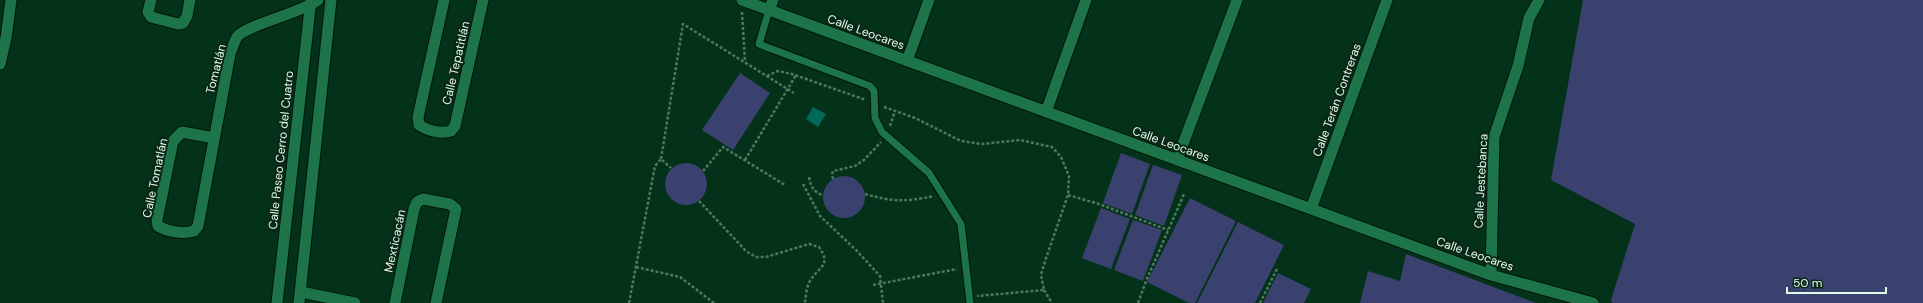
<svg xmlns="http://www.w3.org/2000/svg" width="1923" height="303" font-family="'DM Sans',sans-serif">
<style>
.green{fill:#3a416f}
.building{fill:#026958}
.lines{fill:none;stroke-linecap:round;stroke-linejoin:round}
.service-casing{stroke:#001609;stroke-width:9}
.minor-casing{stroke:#001609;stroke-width:13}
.tertiary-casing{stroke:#001609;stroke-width:13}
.path{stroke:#4f7862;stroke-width:2.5;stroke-dasharray:3 2;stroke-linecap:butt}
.service{stroke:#1c7448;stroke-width:7}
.minor{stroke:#1c7448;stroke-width:11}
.tertiary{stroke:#1c7448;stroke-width:11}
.labels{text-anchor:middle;stroke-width:4;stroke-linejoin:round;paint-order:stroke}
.street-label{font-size:12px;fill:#defde8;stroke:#0b2516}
</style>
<rect width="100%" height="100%" fill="#03311a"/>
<!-- green -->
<path class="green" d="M1583,0H1923V303H1612L1611,300L1635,224L1551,180Z
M740,73L770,93L733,150L702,130Z
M1121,153L1150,164L1132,214L1103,203Z
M665 184a21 21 0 1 1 42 0a21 21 0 1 1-42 0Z
M1153,165L1182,175L1164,226L1135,215Z
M823 197a21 21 0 1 1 42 0a21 21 0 1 1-42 0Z
M1190,198L1236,221L1195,303H1189L1147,282Z
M1101,208L1130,219L1111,269L1082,258Z
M1133,220L1162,230L1143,281L1114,270Z
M1238,222L1284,245L1255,303H1197Z
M1406,254L1536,303H1360L1368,271L1400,281Z
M1278,273L1311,289L1304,303H1263Z"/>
<!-- building -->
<path class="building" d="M813,107L826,114L818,127L806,119Z"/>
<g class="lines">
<!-- service casing -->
<g class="service-casing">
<path id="service" d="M769,10L759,44L870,86L874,91L875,118L882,132L929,173L961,224L970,303"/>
</g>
<!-- minor casing -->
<g class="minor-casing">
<path id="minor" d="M151,0L148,12L151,17L178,24L183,23L187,16L190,0
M444,0L418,117L419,125C428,131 441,134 451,131L455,126L483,0
M742,0L1491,275L1593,303
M769,10L773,0
M907,61L929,0
M0,64L6,38L11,0
M1046,112L1086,0
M214,138L182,132L173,141L157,220L158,226C168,232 183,234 194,231L198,226L230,54C232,49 234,42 237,37C245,25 302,13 318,0
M1177,160L1237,0
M1311,209L1387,0
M1491,275L1494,137L1518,66L1529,18L1539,0
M301,292L355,303
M395,303L414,209L417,202L423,199L450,204L456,209L436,303"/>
</g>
<!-- tertiary casing -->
<g class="tertiary-casing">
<path id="tertiary" d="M277,303L311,0
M299,303L331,0"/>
</g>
<!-- path -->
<path class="path" d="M742,12L745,62
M767,76L778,71L792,74L866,100
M884,107L915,118L961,141L982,144L1020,140L1052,147L1061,157L1069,176L1068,195L1045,261L1041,275L1044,290L977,296
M890,126L895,111
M661,159L683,24L794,93
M745,160L796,75
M703,171L723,147L785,185
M809,177C811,187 813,191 822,195
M833,179L832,175L833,171L855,166L864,160L881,142
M803,184L820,216L857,251L880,276L883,303
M865,194C894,202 904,202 934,196
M1068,195L1099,204L1168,230
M699,201L746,251L756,257H766L809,244L819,247C832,266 819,266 810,281C806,288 806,296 805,303
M636,267L680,277L714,303
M873,285L957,269
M1044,290L1052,303
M629,303L655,166L661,159L671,168
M1138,303L1146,281L1184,194
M1260,303L1277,269"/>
<!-- service -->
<use href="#service" class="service"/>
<!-- minor -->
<use href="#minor" class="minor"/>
<!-- tertiary -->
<use href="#tertiary" class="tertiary"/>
</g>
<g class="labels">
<!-- street labels -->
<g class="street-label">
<text transform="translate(866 32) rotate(20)" y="4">Calle Leocares</text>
<text transform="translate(456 63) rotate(-77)" y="4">Calle Tepatitlán</text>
<text transform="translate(216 69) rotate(-76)" y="4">Tomatlán</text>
<text transform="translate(1337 100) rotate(-70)" y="4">Calle Terán Contreras</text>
<text transform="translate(1171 144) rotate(20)" y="4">Calle Leocares</text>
<text transform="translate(281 150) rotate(-84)" y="4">Calle Paseo Cerro del Cuatro</text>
<text transform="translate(155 178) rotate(-78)" y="4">Calle Tomatlán</text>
<text transform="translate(1481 181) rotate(-87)" y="4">Calle Jestebanca</text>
<text transform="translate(395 241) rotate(-78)" y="4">Mexticacán</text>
<text transform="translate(1475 254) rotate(19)" y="4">Calle Leocares</text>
</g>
</g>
<!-- scale -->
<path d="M1787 287v6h99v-6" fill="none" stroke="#defde8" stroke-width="2"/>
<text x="1793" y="287" font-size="12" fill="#defde8" stroke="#0b2516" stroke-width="3" paint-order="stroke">50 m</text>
</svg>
